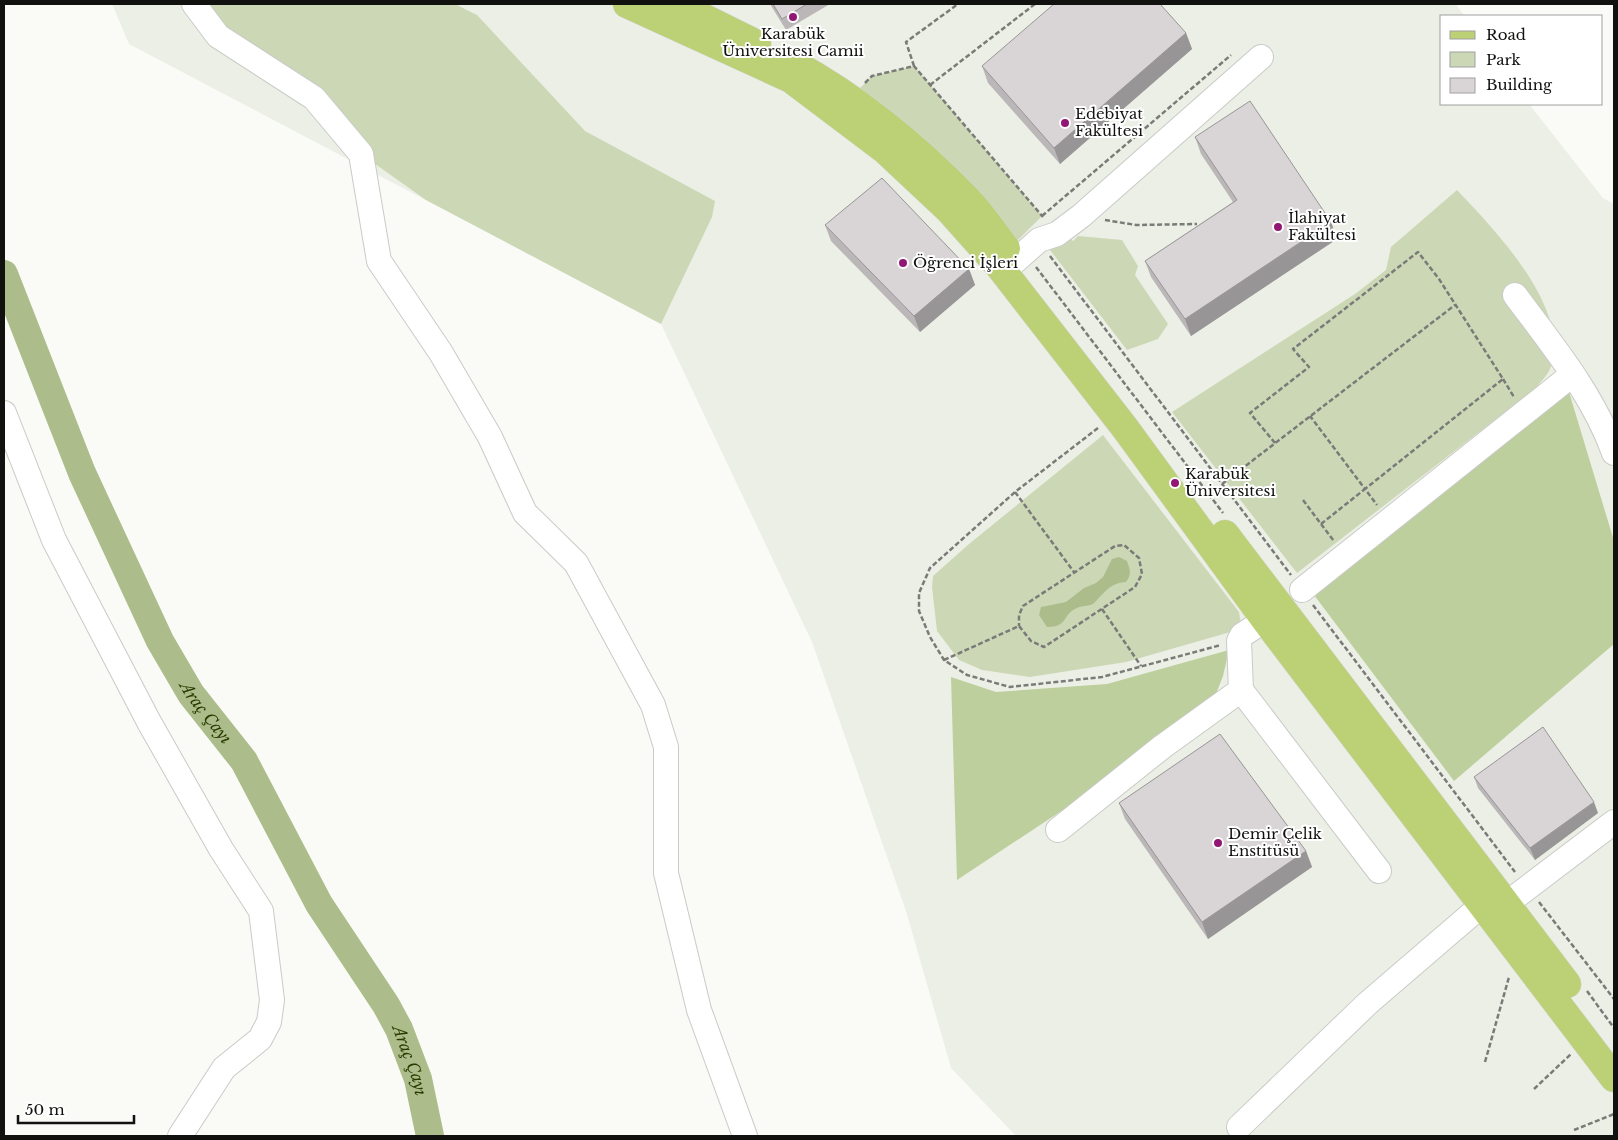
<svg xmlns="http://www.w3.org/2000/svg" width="1618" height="1140" font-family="'Libre Baskerville',serif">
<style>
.built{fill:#ecefe5}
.green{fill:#ccd8b5}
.forest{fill:#bdcf9c}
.water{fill:#acbd8b}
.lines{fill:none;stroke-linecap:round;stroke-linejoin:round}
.river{stroke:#acbd8b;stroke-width:28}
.minor-casing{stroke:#c9cbc7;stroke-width:26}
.major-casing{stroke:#d4d4d4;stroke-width:29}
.path{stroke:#7a7b78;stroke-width:2.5;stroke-dasharray:5 2.5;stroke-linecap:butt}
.minor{stroke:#fff;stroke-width:24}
.major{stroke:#bcd176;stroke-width:28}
.wall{fill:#bbb7b9}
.shaded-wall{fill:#989596}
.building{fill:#d9d5d7;stroke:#989596}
.poi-dot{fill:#921774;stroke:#fff;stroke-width:2}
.labels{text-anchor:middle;stroke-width:4;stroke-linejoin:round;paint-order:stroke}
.poi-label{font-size:15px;fill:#111110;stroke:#fff;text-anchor:start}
.water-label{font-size:16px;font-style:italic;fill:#2c3a00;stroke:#fff}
</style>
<rect width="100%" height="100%" fill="#fafbf7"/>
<!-- built -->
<path class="built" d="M112,4H1456L1464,16H1442V104H1529L1603,198L1614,204V1136H1016L951,1068L906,911L812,642L661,324L129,44Z"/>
<!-- green -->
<path class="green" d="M194,4H455L477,15L585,131L715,201L712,217L661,324L426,200L361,154Z
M914,66L1042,216L1016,242L858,90L872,76Z
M1457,190C1494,229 1573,310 1550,369C1547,376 1540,382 1536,388L1297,573L1172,412L1355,294L1386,270L1391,247Z
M1067,235L1073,241L1078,236L1122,240L1138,266L1135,275L1168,324L1158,339L1127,350L1050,250Z
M1103,435L1239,612L1241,625L1234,631L1126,662L1030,677L982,670L959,660L937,631L932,587L933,576L969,544Z"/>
<!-- forest -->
<path class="forest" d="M1569,392L1614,541V644L1454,781L1314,595Z
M1229,650L1223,676L1212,704L1114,776L957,880L951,677L996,692L1107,684Z"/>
<!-- water -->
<path class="water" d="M1119,557L1127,561C1130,570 1132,574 1126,582C1110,583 1105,592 1095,602C1091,607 1083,605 1077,608C1062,614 1069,627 1047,627L1039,615L1041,607L1066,602L1084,588L1096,583L1103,577L1112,559Z"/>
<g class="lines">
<!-- river -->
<path class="river" id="s1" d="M4,274L82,473L160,641L191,694L244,761L319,904L386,1005L399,1029L418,1079L430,1136"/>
<!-- minor casing -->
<g class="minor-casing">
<path id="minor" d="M194,4L218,36L314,98L361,154L379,261L441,353L490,437L525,513L576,563L653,705L666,747V873L699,1010L745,1136
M1003,272L1039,240L1057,234L1081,216L1261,57
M1515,295C1552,345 1593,394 1614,453
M4,413L54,540L149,722L221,849L261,911L272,1000L269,1022L260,1039L224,1068L180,1136
M1302,590L1573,374
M1281,610L1242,635L1239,641L1241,690L1379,871
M1058,830L1162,747L1241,690
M1506,904L1614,822
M1239,1127L1368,1003L1482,905"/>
</g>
<!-- major casing -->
<g class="major-casing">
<path id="major" d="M627,4L791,79L885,150L949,210L999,266L1125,428L1266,621L1614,1078
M676,4L757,44
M793,63C857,98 917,147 968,200C982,214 993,232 1006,248
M1225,534L1567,984"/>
</g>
<!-- path -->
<path class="path" d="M914,66L906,42L958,4
M865,83L872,76L914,66L1043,217
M930,85L1035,4
M1042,216L1231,55
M1105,220L1136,225L1197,224
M1050,256L1291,575
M1036,267L1223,513
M1503,379L1514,397
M1098,428L1015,492L930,568L919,593V611L930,637L944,660L967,675L1010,687L1102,677L1221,645
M1275,443L1250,413L1309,367L1293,349L1418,252L1439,279L1503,379L1365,489L1310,416
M1222,484L1455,305
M1015,492L1074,572
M1303,500L1321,524L1365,489L1377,505
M1321,524L1334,541
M1313,605L1515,872
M1102,609L1141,666
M944,660L1019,626L1031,641L1044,647L1135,587L1142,574L1139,558L1124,545L1115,546L1023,606L1019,615V626
M1539,902L1614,999
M1587,991L1614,1028
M1485,1062L1509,977
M1534,1089L1571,1054
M1574,1130L1614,1114"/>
<!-- minor -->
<use href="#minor" class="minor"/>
<!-- major -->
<use href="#major" class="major"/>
</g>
<!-- wall -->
<path class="wall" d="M770,4H830L786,30Z
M1186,33L1192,49L1060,164L988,83L982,66Z
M1195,137L1331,222L1337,239L1191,336L1151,277L1145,261L1233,202L1201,154Z
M825,225L969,269L975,285L920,332L831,241Z
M1474,777L1598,813L1535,860L1478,788Z
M1119,803L1306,851L1312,867L1208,939L1125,819Z"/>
<!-- shaded-wall -->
<path class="shaded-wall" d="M1186,33L1192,49L1060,164L1054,148Z
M1331,222L1337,239L1191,336L1185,319Z
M969,269L975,285L920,332L914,316Z
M1594,802L1598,813L1535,860L1530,848Z
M1306,851L1312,867L1208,939L1202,922Z"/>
<!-- building -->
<path class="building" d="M773,4H807L782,19Z
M1054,4H1160L1186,33L1054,148L982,66Z
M1250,101L1331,222L1185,319L1145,261L1237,200L1195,137Z
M882,178L969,269L914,316L825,225Z
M1543,727L1594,802L1530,848L1474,777Z
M1220,734L1306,851L1202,922L1119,803Z"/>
<!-- markers -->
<g class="poi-dot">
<circle cx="793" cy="17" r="5"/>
<circle cx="1065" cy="123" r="5"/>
<circle cx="1278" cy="227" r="5"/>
<circle cx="903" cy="263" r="5"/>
<circle cx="1175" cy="483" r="5"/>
<circle cx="1218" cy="843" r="5"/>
</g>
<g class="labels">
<!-- poi labels -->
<g class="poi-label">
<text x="793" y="39" text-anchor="middle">Karabük<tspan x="793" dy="17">Üniversitesi Camii</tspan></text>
<text x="1075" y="119">Edebiyat<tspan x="1075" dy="17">Fakültesi</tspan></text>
<text x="1288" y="223">İlahiyat<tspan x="1288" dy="17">Fakültesi</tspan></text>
<text x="913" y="268">Öğrenci İşleri</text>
<text x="1185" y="479">Karabük<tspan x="1185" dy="17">Üniversitesi</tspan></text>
<text x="1228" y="839">Demir Çelik<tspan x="1228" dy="17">Enstitüsü</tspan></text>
</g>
<!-- water labels -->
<g class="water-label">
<text dy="6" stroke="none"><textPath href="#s1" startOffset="484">Araç Çayı</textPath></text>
<text dy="6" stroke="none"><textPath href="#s1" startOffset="889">Araç Çayı</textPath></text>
</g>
</g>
<!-- border -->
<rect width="1618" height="1140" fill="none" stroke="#111110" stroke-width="10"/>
<!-- legend -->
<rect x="1440" y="15" width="162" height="90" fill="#ffffff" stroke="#a0a09f"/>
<rect x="1450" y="31" width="25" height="8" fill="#bcd176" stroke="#a0a09f"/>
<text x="1486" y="40" font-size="15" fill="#111110">Road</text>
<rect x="1450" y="52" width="25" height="15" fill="#ccd8b5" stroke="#a0a09f"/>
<text x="1486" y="65" font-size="15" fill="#111110">Park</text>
<rect x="1450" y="78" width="25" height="15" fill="#d9d5d7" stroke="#a0a09f"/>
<text x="1486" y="90" font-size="15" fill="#111110">Building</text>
<!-- scale -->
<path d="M18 1115v8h116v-8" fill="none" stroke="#111110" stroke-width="2.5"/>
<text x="25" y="1115" font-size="15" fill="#111110" stroke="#ffffff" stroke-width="4" paint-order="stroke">50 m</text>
</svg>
